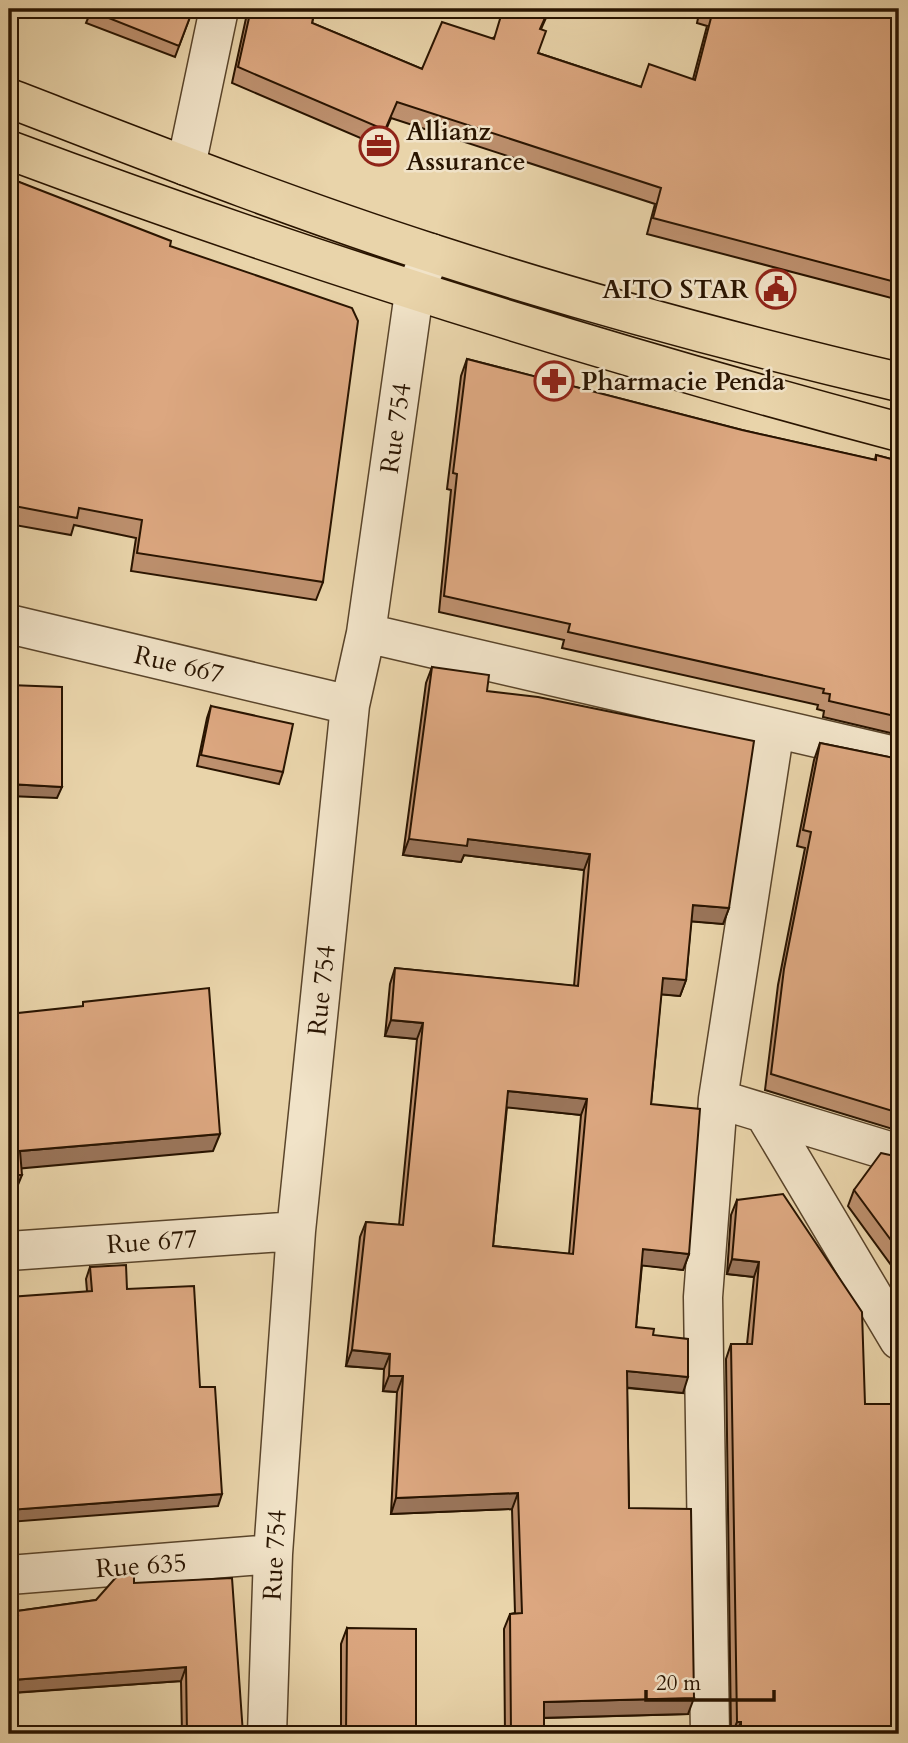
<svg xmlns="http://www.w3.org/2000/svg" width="908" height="1743" font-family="Cardo,serif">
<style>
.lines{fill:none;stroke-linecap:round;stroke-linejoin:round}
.minor-casing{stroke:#59442a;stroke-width:41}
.primary-casing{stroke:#291400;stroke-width:41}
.minor{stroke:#f1e3c8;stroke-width:38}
.primary{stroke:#e9d4aa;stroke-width:38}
.wall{fill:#bd906e;stroke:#291400;stroke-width:2;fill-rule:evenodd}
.shaded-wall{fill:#9a755a;stroke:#291400;stroke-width:2}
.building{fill:#dca780;stroke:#291400;stroke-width:2;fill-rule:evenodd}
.labels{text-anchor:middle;stroke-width:5;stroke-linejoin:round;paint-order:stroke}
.poi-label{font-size:26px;font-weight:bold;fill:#291400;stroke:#f1e3c8;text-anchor:start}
.street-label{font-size:26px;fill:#291400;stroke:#f1e3c8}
</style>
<rect width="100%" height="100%" fill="#e9d4aa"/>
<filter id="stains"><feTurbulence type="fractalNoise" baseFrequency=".00286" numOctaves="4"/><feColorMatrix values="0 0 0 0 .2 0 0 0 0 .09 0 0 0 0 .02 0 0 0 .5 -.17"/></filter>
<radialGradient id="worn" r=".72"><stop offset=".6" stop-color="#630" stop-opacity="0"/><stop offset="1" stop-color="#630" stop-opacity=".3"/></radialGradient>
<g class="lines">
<!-- minor casing -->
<g class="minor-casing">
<path id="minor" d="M186,166L219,9
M9,624L350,705
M366,633L899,757
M775,728L718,1099L764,1113L899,1340
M764,1113L899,1154
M9,1251L296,1231
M9,1575L273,1554
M267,1734L273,1554L296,1231L350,705L366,633L414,293L431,253
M710,1734L703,1297L718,1099"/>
</g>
<!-- primary casing -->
<g class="primary-casing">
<path id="primary" d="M9,98C149,152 288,207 431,253C585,303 742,345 899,382
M9,150C301,259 598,352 899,432"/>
</g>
<!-- minor -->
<use href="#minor" class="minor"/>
<!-- primary -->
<use href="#primary" class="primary"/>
</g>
<!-- wall -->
<path class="wall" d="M193,9L175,57L86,23L91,11Z
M248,9H315L312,23L422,69L493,38L550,9L541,29L538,53L641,87L693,79L707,26L697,23L700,9H899V300L647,234L655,204L391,118L379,146L232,83Z
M9,178L170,246L323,582L316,600L131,571L136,538L74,525L71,535L9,524Z
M467,359L742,430L875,460L876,455L899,461V735L823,717L824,711L817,709L818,705L562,648L564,640L439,612L451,490L447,489L461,376Z
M432,667L487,691L729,908L723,924L691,921L686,980L680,996L661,994L651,1104L689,1254L683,1270L642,1265L636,1327L653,1335L683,1393L627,1388L629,1508L688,1714L544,1718V1734H505L504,1629L510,1614L515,1613L512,1509L391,1514L397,1392L383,1391L384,1369L346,1366L360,1237L366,1222L399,1225L417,1039L385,1036L390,984L395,968L574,986L584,870L464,855L461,862L403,855L426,683ZM507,1107L581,1115L569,1254L493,1246Z
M211,706L283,772L279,784L197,766L207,718Z
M820,743L899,759V1131L765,1090L778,985L805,848L797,846L814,760Z
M899,1157V1276L848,1206L854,1190Z
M737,1200L865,1404L899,1734H731L726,1359L731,1344H747L754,1277L727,1274L731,1215Z
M90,1267L127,1289L200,1387L218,1506L87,1291L86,1279Z
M134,1583L243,1734H182L181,1681L13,1693L9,1734L15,1615L17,1611L96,1600Z
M347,1628L416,1734H341V1644Z"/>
<!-- shaded-wall -->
<path class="shaded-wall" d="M9,784L62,787L57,798L9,796Z
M409,839H468L590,854L584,870L464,855L461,862L403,855Z
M693,905L729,908L723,924L687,921Z
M663,978L686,980L680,996L657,994Z
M391,1020L423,1023L417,1039L385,1036Z
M508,1091L587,1099L581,1115L503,1107Z
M220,1134L213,1151L14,1169L20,1151Z
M9,1175H22L15,1192L9,1193Z
M643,1249L689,1254L683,1270L637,1265Z
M732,1259L759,1262L754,1277L727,1274Z
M352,1350L390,1354L384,1369L346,1366Z
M627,1371L688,1377L683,1393L621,1387Z
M389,1376H403L397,1392L383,1391Z
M518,1493L512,1509L391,1514L396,1498Z
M222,1494L218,1506L9,1522V1510Z
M186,1667L181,1681L9,1693L12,1680Z
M694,1698L688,1714L538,1718L544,1702Z
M737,1722H741L736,1734H732Z"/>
<!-- building -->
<path class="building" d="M92,9H193L179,46L91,11Z
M251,9H315L312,23L422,69L442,22L494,39L503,9H549L540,29L546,31L538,53L641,87L649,64L695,80L713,10L708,9H899V283L653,218L661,188L397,102L385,130L238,67Z
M9,178L171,241L170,246L352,308L358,321L323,582L137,553L142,520L79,508L77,518L9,505Z
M467,359L742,430L876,460V455L899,461V717L829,701L830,694L823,693L824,689L568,632L570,624L444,596L457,474L453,473Z
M432,667L489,675L487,691L538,697L754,741L729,908L693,905L686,980L663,978L651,1104L700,1109L689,1254L643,1249L636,1327L654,1329L653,1335L688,1339V1377L627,1371L629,1508L691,1509L694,1698L544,1702V1734H511L510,1614L522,1613L518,1493L396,1498L403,1376H389L390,1354L352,1350L366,1222L403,1225L423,1023L391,1020L395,968L578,986L590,854L468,839L467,846L409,839ZM508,1091L587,1099L573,1254L493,1246Z
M9,685L62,687V787L9,784Z
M211,706L293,724L283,772L201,755Z
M820,743L899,759V1113L771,1074L784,969L811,832L803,830Z
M209,988L220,1134L20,1151L22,1175H9V1014L83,1006V1002Z
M881,1153L899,1157V1251L854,1190Z
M783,1194L862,1312L865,1404H899V1734H741V1722H737L731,1344H752L759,1262L732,1259L737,1200Z
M126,1265L127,1289L194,1286L200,1387H215L222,1494L9,1510V1297L92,1291L90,1267Z
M134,1574V1583L232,1578L243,1734H187L186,1667L12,1680L16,1734H9V1616L18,1615L17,1611L96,1600L118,1575Z
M347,1628L416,1629V1734H346Z"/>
<!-- icons -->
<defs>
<g id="office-ring" transform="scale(2.0125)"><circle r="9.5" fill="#f1e3c8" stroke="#8f2418" stroke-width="1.5"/><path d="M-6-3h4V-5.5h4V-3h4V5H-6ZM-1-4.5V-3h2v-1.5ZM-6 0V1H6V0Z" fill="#8f2418"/></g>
<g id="civic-ring" transform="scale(2.0125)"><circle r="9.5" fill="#f1e3c8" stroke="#8f2418" stroke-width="1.5"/><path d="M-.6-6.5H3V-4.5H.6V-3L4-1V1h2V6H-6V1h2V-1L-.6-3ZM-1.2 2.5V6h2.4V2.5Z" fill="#8f2418"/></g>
<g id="pharmacy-ring" transform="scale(2.0125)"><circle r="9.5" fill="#f1e3c8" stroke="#8f2418" stroke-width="1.5"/><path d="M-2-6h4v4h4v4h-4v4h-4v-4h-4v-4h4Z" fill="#8f2418"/></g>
</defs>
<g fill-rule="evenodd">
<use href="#office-ring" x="379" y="146"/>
<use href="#civic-ring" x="776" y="289"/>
<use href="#pharmacy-ring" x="554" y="381"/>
</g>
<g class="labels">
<!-- poi labels -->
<g class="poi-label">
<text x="406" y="140">Allianz<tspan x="406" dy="30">Assurance</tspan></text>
<text x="749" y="298" text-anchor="end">AITO STAR</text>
<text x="581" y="390">Pharmacie Penda</text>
</g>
<!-- street labels -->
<g class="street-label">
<text transform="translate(395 428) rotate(-82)" y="9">Rue 754</text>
<text transform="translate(179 664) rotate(13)" y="9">Rue 667</text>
<text transform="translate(321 990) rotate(-84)" y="9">Rue 754</text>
<text transform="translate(152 1241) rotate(-4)" y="9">Rue 677</text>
<text transform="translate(274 1555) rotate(-87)" y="9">Rue 754</text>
<text transform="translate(141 1565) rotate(-4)" y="9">Rue 635</text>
</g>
</g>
<!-- margin -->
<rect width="908" height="1743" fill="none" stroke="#e9d4aa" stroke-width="35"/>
<rect x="10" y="10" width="887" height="1722" fill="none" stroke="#291400" stroke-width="3.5"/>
<rect x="18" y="18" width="873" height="1708" fill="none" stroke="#291400" stroke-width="2"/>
<!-- scale -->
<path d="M646 1690v10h128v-10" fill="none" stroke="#291400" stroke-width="3.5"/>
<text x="656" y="1690" font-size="21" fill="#291400" stroke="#f1e3c8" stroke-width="5" paint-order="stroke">20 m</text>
<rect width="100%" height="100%" filter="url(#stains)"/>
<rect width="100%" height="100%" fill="url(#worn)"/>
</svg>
